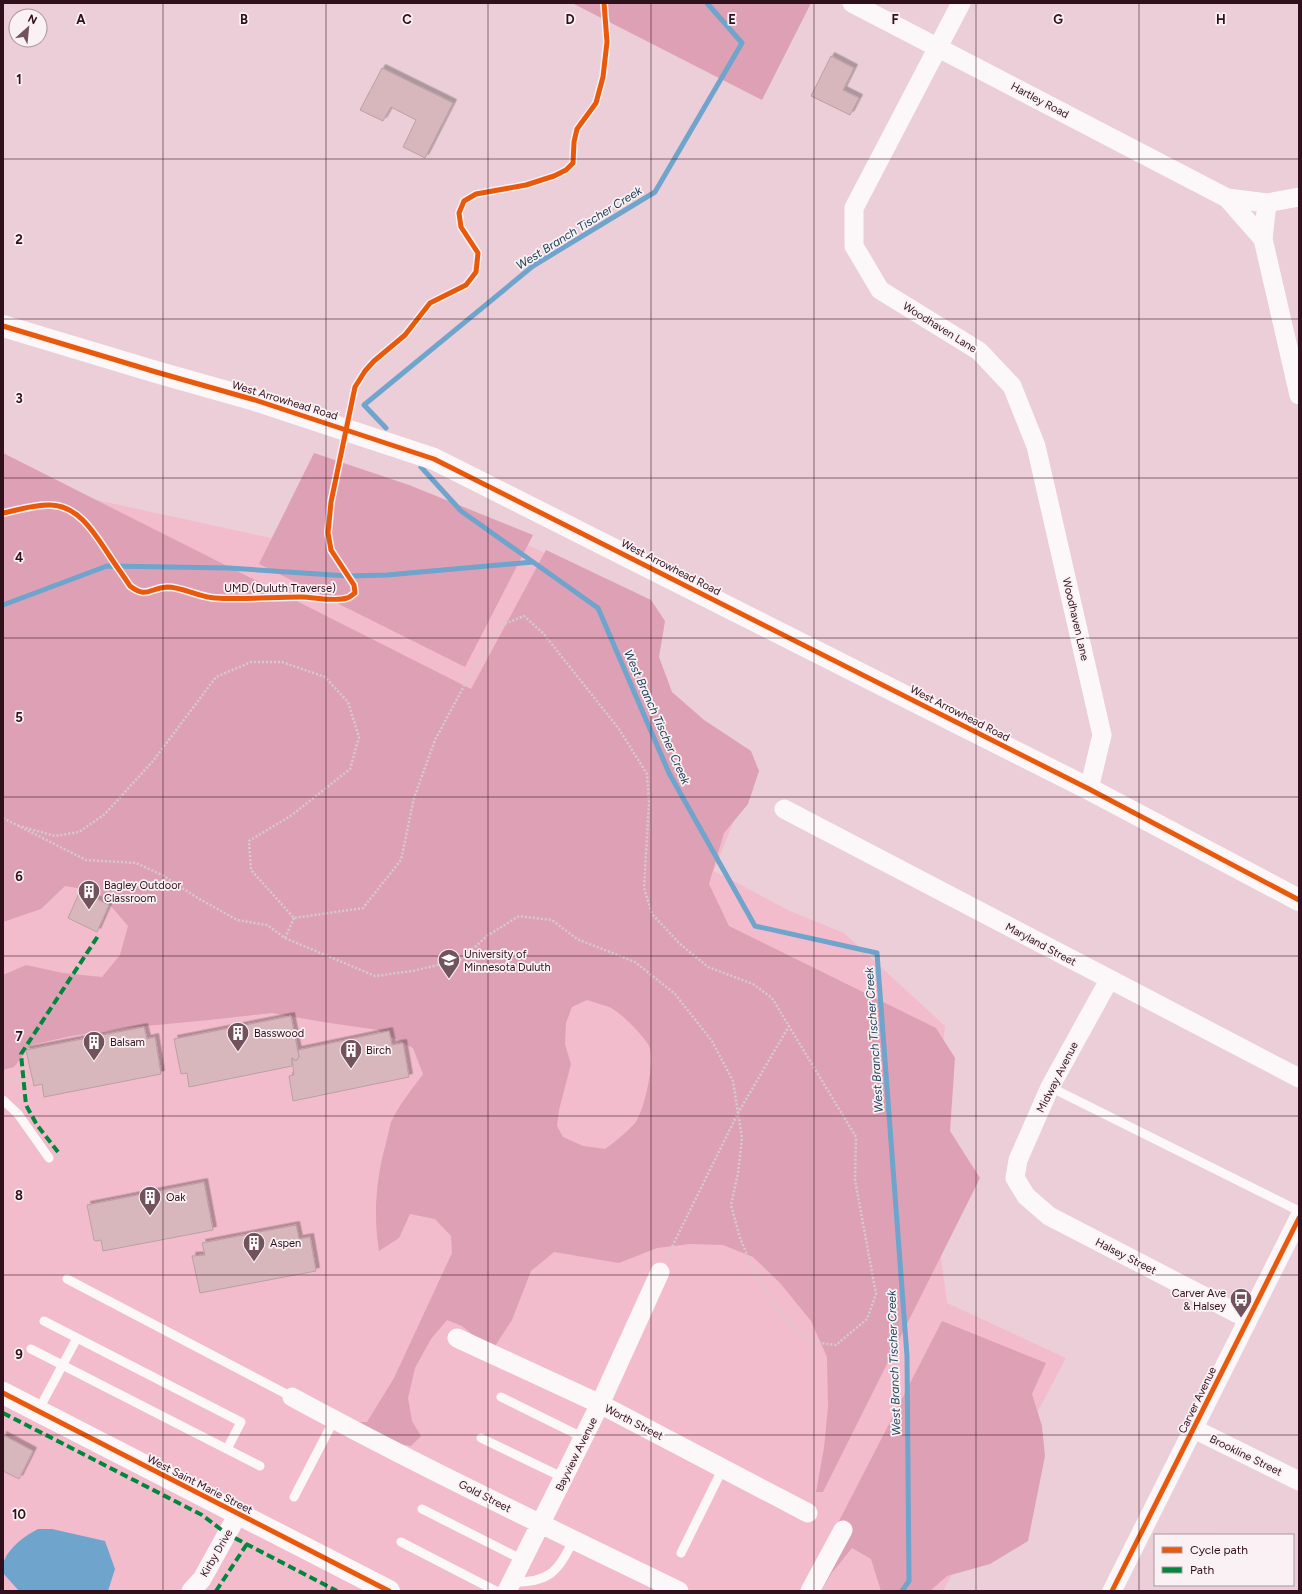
<svg xmlns="http://www.w3.org/2000/svg" width="1302" height="1594" font-family="Figtree,sans-serif">
<style>
.built{fill:#f3bccd}
.forest{fill:#dea0b4;fill-rule:evenodd}
.water{fill:#6fa4cc}
.lines{fill:none;stroke-linecap:round;stroke-linejoin:round}
.stream{stroke:#6fa4cc;stroke-width:5}
.building{fill:#d7b7bc;stroke:#bb9fa3;filter:url(#shadow)}
.path{stroke:#d4cbce;stroke-width:2.5;stroke-dasharray:2 2;stroke-linecap:butt}
.service{stroke:#fcf8f9;stroke-width:9}
.minor{stroke:#fcf8f9;stroke-width:19}
.tertiary{stroke:#fcf8f9;stroke-width:22}
.quiet{stroke:#00873e;stroke-width:4;stroke-dasharray:8 4;stroke-linecap:butt}
.cycleway-casing{stroke:#faf1f4;stroke-width:8}
.cycleway{stroke:#e8590c;stroke-width:5}
.grid{fill:none;stroke:#2f101c;stroke-width:1;stroke-opacity:0.55}
.labels{text-anchor:middle;stroke-width:3.5;stroke-linejoin:round;paint-order:stroke}
.street-label{font-size:11px;fill:#2f101c;stroke:#faf1f4}
.poi-label{font-size:11px;fill:#2f101c;stroke:#faf1f4;text-anchor:start}
.water-label{font-size:12px;font-style:italic;fill:#1d4259;stroke:#faf1f4}
.grid-label{font-size:13px;text-anchor:middle;font-weight:bold;fill:#2f101c;stroke:#faf1f4;stroke-width:3.5;stroke-linejoin:round;paint-order:stroke}
</style>
<defs>
<filter id="shadow"><feDropShadow dx="3.5" dy="-3.5" stdDeviation="0" flood-color="#0004"/></filter>
</defs>
<rect width="100%" height="100%" fill="#ebced7"/>
<!-- built -->
<path class="built" d="M3,460L69,494L289,542L404,487L634,595L648,684L744,795L714,871L790,911L844,933L945,1026L930,1174L947,1303L1066,1358L943,1591H3Z"/>
<!-- forest -->
<path class="forest" d="M572,3H811L762,100Z
M3,453L471,689L546,550L651,600L665,621L659,657L672,692L704,720L751,751L759,771L748,804L724,833L709,884L729,926L936,1028L955,1058L950,1131L980,1178L823,1492H816L824,1448L828,1407L827,1357L811,1321L780,1283L753,1257L723,1245L690,1244L657,1248L619,1263L554,1252L531,1271L512,1320L495,1346L474,1336L462,1326L447,1320L431,1339L415,1368L408,1398L412,1421L421,1436L411,1446L391,1443L356,1422H367L394,1378L452,1253L451,1236L435,1219L410,1214L399,1238L379,1251C373,1214 376,1179 386,1143C388,1136 389,1129 391,1122C399,1105 412,1089 423,1074L413,1048L378,1030L323,1022L272,1013L209,1020L125,1028L71,1036L31,1045L14,1067L3,1070V975L26,965L63,973L102,977L120,955L128,926L99,892L65,886L41,909L3,922ZM587,1000C595,1003 606,1005 613,1009C624,1016 643,1035 649,1046C656,1060 644,1112 635,1123C626,1133 616,1141 605,1149L583,1146L563,1137L557,1126L559,1110L571,1064L565,1044L566,1023L572,1007Z
M314,453L409,485L533,535L465,667L259,564Z
M942,1321L1046,1363L1032,1394L1042,1426L1045,1456L1028,1541L990,1564L947,1576L930,1591H881L871,1559L852,1548L831,1574L821,1591H803Z"/>
<!-- water -->
<path class="water" d="M38,1529H52L105,1541L115,1569L108,1591H19L3,1573C3,1569 2,1564 4,1561C10,1546 25,1536 38,1529Z"/>
<g class="lines">
<!-- stream -->
<path class="stream" d="M386,428L364,405L533,266L655,192L742,43L707,3
M421,467L461,511L598,608L669,773L755,926L877,953L907,1356L909,1581L902,1591
M3,605L107,566L229,568L348,576L387,575L533,562"/>
</g>
<!-- building -->
<path class="building" d="M831,56L854,68L843,90L859,98L850,115L811,96Z
M382,68L453,103L425,158L403,147L416,120L391,107L383,121L360,110Z
M80,891L109,905L97,932L68,918Z
M291,1016L299,1057L296,1061L292,1058V1066L189,1087L187,1073L181,1074L174,1039Z
M144,1027L147,1039L155,1037L161,1074L44,1097L42,1084L34,1086L26,1050Z
M389,1031L392,1045L403,1043L409,1077L293,1101L289,1076L294,1075L292,1058L296,1061L299,1057L298,1050Z
M204,1182L213,1230L103,1251L101,1240L96,1241L94,1240L87,1205Z
M296,1225L299,1239L310,1237L316,1271L200,1293L192,1256L205,1255L202,1243Z
M3,1435L33,1451L19,1479L3,1471Z"/>
<g class="lines">
<!-- path -->
<path class="path" d="M3,818L86,860L136,863L164,876L196,897L237,920L267,925L285,938L375,976L413,971L462,959L487,936L519,916L552,920L577,939L635,962L675,994L712,1041L733,1081L742,1138L738,1173L731,1205L740,1238L756,1276L775,1305L799,1334L820,1343L836,1345L867,1319L876,1294L855,1180L856,1137L772,998L753,984L708,967L680,944L652,914L644,888L649,802L647,774L619,729L543,633L524,616L500,626L472,671L435,740L414,798L401,860L363,908L294,918L251,870L249,841L292,815L350,769L359,737L348,702L325,677L282,662H251L216,677L153,761L105,814L79,832L55,836L16,825
M285,938L294,918
M3,1084L8,1081L23,1080
M667,1257L738,1113L789,1026"/>
<!-- service -->
<path class="service" d="M1050,1087L1299,1211
M3,1100L18,1114L49,1158
M67,1279L292,1397
M44,1321L241,1422L227,1449
M31,1349L260,1466
M501,1397L584,1438
M38,1411L77,1338
M481,1438L564,1478
M294,1497L334,1420
M422,1509L523,1560
M401,1542L496,1591
M681,1553L723,1468
M512,1582C548,1583 559,1572 573,1540"/>
<!-- minor -->
<path class="minor" d="M852,3L1227,198L1267,203L1263,239L1299,395
M961,3L854,208V246L880,290L979,351L1012,386L1036,446L1102,735L1089,789
M1227,198L1263,239
M1267,203L1299,197
M784,809L1299,1078
M1109,980L1050,1087L1018,1160L1015,1178L1026,1196L1049,1216L1248,1319
M457,1338L600,1404L808,1513
M292,1397C419,1466 549,1528 679,1591
M1194,1429L1299,1481
M191,1591L202,1579L238,1514
M507,1591L600,1404L660,1272
M810,1591L843,1530
M1112,1591L1299,1218"/>
<!-- tertiary -->
<path class="tertiary" d="M3,326L156,372L255,400L434,459L1089,789L1299,900
M3,1393L389,1591"/>
<!-- quiet -->
<path class="quiet" d="M58,1152L37,1125L26,1105L21,1054L98,936
M3,1413L202,1515L227,1534L337,1591
M216,1591L247,1544"/>
<!-- cycleway casing -->
<g class="cycleway-casing">
<path id="cycleway" d="M3,326L156,372L255,400L434,459L1089,789L1299,900
M3,513C19,510 35,504 51,505C79,506 95,534 109,555C116,566 123,575 130,586C147,599 149,588 167,587C183,587 198,597 215,598C244,600 272,597 301,597C314,597 334,602 347,598C349,598 352,595 355,593L354,585L331,550L328,533L331,502L355,387L365,371L374,361L405,335L430,303L466,285L476,272L478,253L461,227L459,213L464,201L476,194L526,185L554,176L566,170L573,163L574,142L577,129L596,103L603,77L607,42L604,3
M3,1393L389,1591
M1112,1591L1299,1218"/>
</g>
<!-- cycleway -->
<use href="#cycleway" class="cycleway"/>
</g>
<!-- grid -->
<path class="grid" d="M163,3V1591M326,3V1591M488,3V1591M651,3V1591M814,3V1591M976,3V1591M1139,3V1591M3,159H1299M3,319H1299M3,478H1299M3,638H1299M3,797H1299M3,956H1299M3,1116H1299M3,1275H1299M3,1435H1299"/>
<!-- icons -->
<defs>
<g id="building-pin" transform="scale(1.15)"><path d="M0 17L-7.5 6A9.5 9.5 0 1 1 7.5 6Z" fill="#71525d" stroke="#faf1f4"/><path d="M-4-6H4V6H1V3H-1V6H-4ZM-2.5-4.3h1.7v1.8h-1.7ZM.8-4.3h1.7v1.8H.8ZM-2.5-1h1.7V.8h-1.7ZM.8-1h1.7V.8H.8Z" fill="#fff"/></g>
<g id="university-pin" transform="scale(1.15)"><path d="M0 17L-7.5 6A9.5 9.5 0 1 1 7.5 6Z" fill="#71525d" stroke="#faf1f4"/><path d="M0-5L7-2L0 1L-7-2ZM-4 1L0 2.5L4 1V4Q0 6-4 4Z" fill="#fff"/></g>
<g id="bus-pin" transform="scale(1.15)"><path d="M0 17L-7.5 6A9.5 9.5 0 1 1 7.5 6Z" fill="#71525d" stroke="#faf1f4"/><path d="M-5-6H5V4H4V6H2V4H-2V6H-4V4H-5ZM-3.5-4V0h7V-4ZM-3.5 1.2v1.5H-2V1.2ZM2 1.2v1.5H3.5V1.2Z" fill="#fff"/></g>
</defs>
<g fill-rule="evenodd">
<use href="#building-pin" x="89" y="891"/>
<use href="#university-pin" x="449" y="960"/>
<use href="#building-pin" x="238" y="1033"/>
<use href="#building-pin" x="94" y="1042"/>
<use href="#building-pin" x="351" y="1050"/>
<use href="#building-pin" x="150" y="1197"/>
<use href="#building-pin" x="254" y="1243"/>
<use href="#bus-pin" x="1241" y="1299"/>
</g>
<g class="labels">
<!-- street labels -->
<g class="street-label">
<text transform="translate(1040 100) rotate(28)" y="4">Hartley Road</text>
<text transform="translate(940 327) rotate(32)" y="4">Woodhaven Lane</text>
<text transform="translate(285 400) rotate(17)" y="4">West Arrowhead Road</text>
<text transform="translate(671 567) rotate(27)" y="4">West Arrowhead Road</text>
<text x="280" y="592">UMD (Duluth Traverse)</text>
<text transform="translate(1076 619) rotate(77)" y="4">Woodhaven Lane</text>
<text transform="translate(960 713) rotate(27)" y="4">West Arrowhead Road</text>
<text transform="translate(1041 944) rotate(28)" y="4">Maryland Street</text>
<text transform="translate(1057 1077) rotate(-63)" y="4">Midway Avenue</text>
<text transform="translate(1126 1256) rotate(27)" y="4">Halsey Street</text>
<text transform="translate(1197 1400) rotate(-64)" y="4">Carver Avenue</text>
<text transform="translate(634 1422) rotate(27)" y="4">Worth Street</text>
<text transform="translate(576 1454) rotate(-64)" y="4">Bayview Avenue</text>
<text transform="translate(1246 1455) rotate(26)" y="4">Brookline Street</text>
<text transform="translate(200 1484) rotate(27)" y="4">West Saint Marie Street</text>
<text transform="translate(485 1496) rotate(27)" y="4">Gold Street</text>
<text transform="translate(216 1553) rotate(-60)" y="4">Kirby Drive</text>
</g>
<!-- poi labels -->
<g class="poi-label">
<text x="104" y="889">Bagley Outdoor<tspan x="104" dy="13">Classroom</tspan></text>
<text x="464" y="958">University of<tspan x="464" dy="13">Minnesota Duluth</tspan></text>
<text x="254" y="1037">Basswood</text>
<text x="110" y="1046">Balsam</text>
<text x="366" y="1054">Birch</text>
<text x="166" y="1201">Oak</text>
<text x="270" y="1247">Aspen</text>
<text x="1226" y="1297" text-anchor="end">Carver Ave<tspan x="1226" dy="13">&amp; Halsey</tspan></text>
</g>
<!-- water labels -->
<g class="water-label">
<text transform="translate(579 228) rotate(-32)" y="4">West Branch Tischer Creek</text>
<text transform="translate(657 717) rotate(66)" y="4">West Branch Tischer Creek</text>
<text transform="translate(874 1040) rotate(-94)" y="4">West Branch Tischer Creek</text>
<text transform="translate(894 1363) rotate(-92)" y="4">West Branch Tischer Creek</text>
</g>
</g>
<g class="grid-label">
<text x="81" y="24">A</text>
<text x="244" y="24">B</text>
<text x="407" y="24">C</text>
<text x="570" y="24">D</text>
<text x="732" y="24">E</text>
<text x="895" y="24">F</text>
<text x="1058" y="24">G</text>
<text x="1221" y="24">H</text>
<text x="19" y="84">1</text>
<text x="19" y="244">2</text>
<text x="19" y="403">3</text>
<text x="19" y="562">4</text>
<text x="19" y="722">5</text>
<text x="19" y="881">6</text>
<text x="19" y="1041">7</text>
<text x="19" y="1200">8</text>
<text x="19" y="1359">9</text>
<text x="19" y="1519">10</text>
</g>
<!-- border -->
<rect width="1302" height="1594" fill="none" stroke="#2f101c" stroke-width="8"/>
<!-- legend -->
<rect x="1154" y="1534" width="140" height="52" fill="#faf1f4" stroke="#a9979e"/>
<rect x="1162" y="1547" width="20" height="6" fill="#e8590c" stroke="#a9979e"/>
<text x="1190" y="1554" font-size="12" fill="#2f101c">Cycle path</text>
<rect x="1162" y="1567" width="20" height="6" fill="#00873e" stroke="#a9979e"/>
<text x="1190" y="1574" font-size="12" fill="#2f101c">Path</text>
<!-- north arrow -->
<g transform="translate(28 28) rotate(27)"><circle r="19" fill="#faf1f4" stroke="#a9979e"/>
<path d="M0-3L7 15L0 10L-7 15Z" fill="#71525d"/>
<text y="-6" font-size="11" font-weight="bold" text-anchor="middle" fill="#2f101c">N</text>
</g>
</svg>
